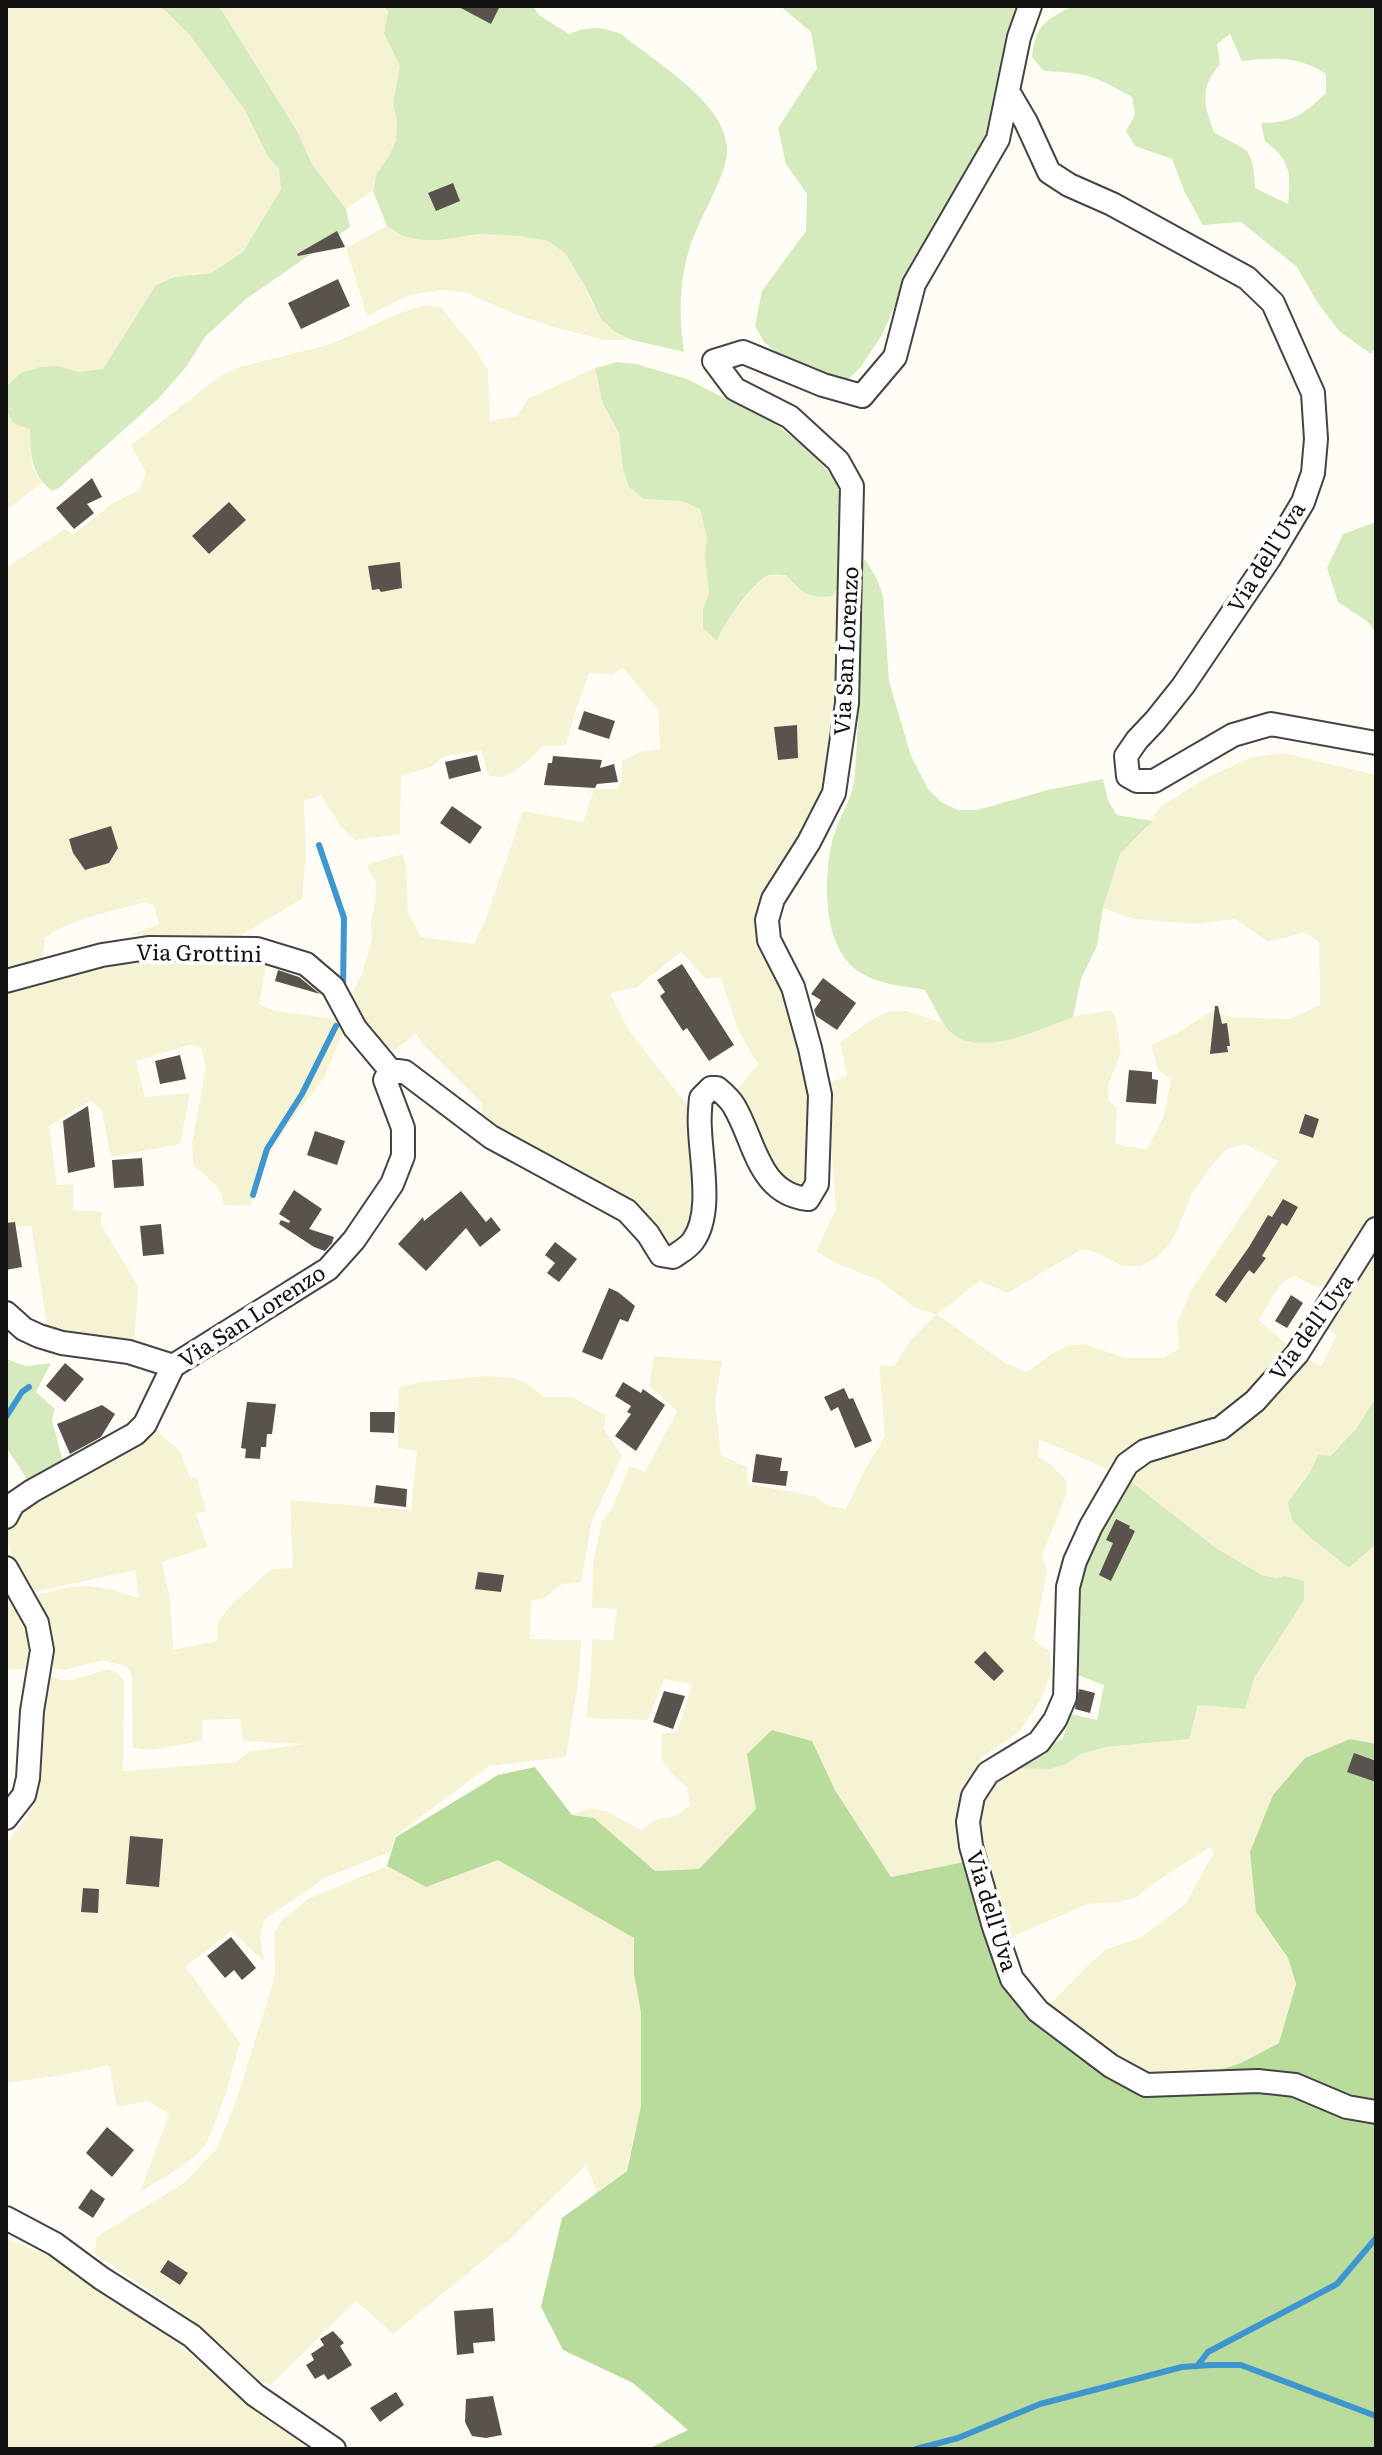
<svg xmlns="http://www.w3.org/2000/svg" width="1382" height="2455" font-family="Literata,serif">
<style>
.farmland{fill:#f6f3d4;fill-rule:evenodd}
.green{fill:#d5ebbd;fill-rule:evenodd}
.forest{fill:#b9dc9c}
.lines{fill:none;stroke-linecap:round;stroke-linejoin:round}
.stream{stroke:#3f96cf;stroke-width:6}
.building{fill:#5a524d}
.street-casing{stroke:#444;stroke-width:26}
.street{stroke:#fff;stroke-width:22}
.labels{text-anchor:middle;stroke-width:8;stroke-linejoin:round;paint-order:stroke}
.street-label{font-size:22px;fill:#111;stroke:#fff}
</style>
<rect width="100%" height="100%" fill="#fffdf5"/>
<!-- farmland -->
<path class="farmland" d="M6,6H116L119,8L160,6L189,34L244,109L267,155L279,169L281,189L243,252L211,273L193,274L103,369L77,372L59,366L7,386L6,392Z
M219,6H384L388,12L393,49L400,66L393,102L397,121L396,139L389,156L377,173L373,191L346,209L312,164L297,131Z
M387,226L403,236L441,240L479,234L519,236L548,241L565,253L585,286L592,303L615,332L632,340H605L553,327L512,313L467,293L442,290L409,295L367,316L346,248Z
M425,305L441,307L475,349L488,370L490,421L517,416L529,398L595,368L603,404L619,433L623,469L629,487L644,498L682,501L700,508L707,538L705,556L709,593L703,609L717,640L720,632L730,617L753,588L767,576L786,575L798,589L842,581V705L831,789L761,907L756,925L761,947L795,1020L815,1123L809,1185L799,1187L783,1177L771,1162L735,1092L758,1064L739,1032L720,977L706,979L681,952L637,987L610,993L628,1029L691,1110L695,1224L676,1243H667L481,1121L482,1103L424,1046L416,1034L396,1049L387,1050L347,1002L361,976L372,940L371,921L375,902L376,883L367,867L368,864L402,854L406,864L408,912L421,937L474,944L487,916L523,811L583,822L594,789H617L621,780L622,761L640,752L660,749L658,710L623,668L612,674L589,673L575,713L566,745L544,746L526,763L505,777L489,776L481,750L443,757L433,766L401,776L400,834L355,840L341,827L321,795L304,801L306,857L302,899L240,936L129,935L159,924L154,906L145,902L86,918L61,928L45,938L42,967L6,978V568L65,529L73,535L111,504L139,490L146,473L131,445L220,376L239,367L331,344L397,314Z
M6,409L13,422L30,428L32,467L42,483L6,510Z
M1283,753L1376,775V1212L1354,1249L1328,1281L1318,1288L1295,1276L1282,1282L1259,1320L1287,1344L1265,1381L1226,1418L1196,1431L1137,1443L1116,1458L1107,1469L1039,1439L1038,1457L1053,1466L1066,1480L1067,1493L1042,1556L1047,1569L1034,1640L1049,1651L1052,1670L1041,1699L1020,1731L981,1758L969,1780L963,1806L964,1862L891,1877L835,1790L812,1741L747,1754L756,1809L699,1869L655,1871L594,1818L572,1815L590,1808L608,1812L641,1830L657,1819L675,1816L690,1805L687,1787L673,1775L662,1761V1733L677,1732L692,1684L664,1679L648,1720L586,1718L591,1674L592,1639L613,1640L617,1609L592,1608L593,1562L602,1522L611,1510L630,1466L645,1472L677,1411L649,1386L654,1356L722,1361L715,1401L721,1455L747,1467L748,1484L814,1496L829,1506L846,1509L863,1473L885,1436L879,1365L894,1366L911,1340L936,1314L915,1308L879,1280L835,1263L816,1251L836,1209L826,1084L847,1075L840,1042L871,1020L890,1011H907L943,1023L956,1037L1111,1010L1116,1018L1121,1052L1108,1086L1109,1101L1117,1108L1115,1143L1128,1147L1147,1149L1164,1116L1171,1079L1158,1070L1151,1045L1177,1033L1212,1011L1232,1017L1289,1019L1320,1005L1319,942L1303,932L1285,938L1267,941L1235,919L1194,924L1133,919L1103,908L1114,872L1120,854L1148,827L1160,807L1204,779L1252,757ZM1245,1144L1278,1161L1191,1290L1177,1324L1179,1349L1163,1358H1125L1085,1344L1066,1346L1050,1355L1027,1372L1005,1363L937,1314L980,1281L1008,1293L1082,1249L1092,1251L1123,1266H1140L1156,1258L1169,1245L1178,1229L1192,1193L1214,1163L1227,1149Z
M115,954L267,959L259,1004L275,1011L335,1019L345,1027L324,1078L289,1123L268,1157L257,1180L251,1206L223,1205L222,1195L214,1184L193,1165L192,1143L206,1068L201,1047L189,1045L136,1061L145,1097L190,1093L180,1144L111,1157L102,1111L91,1100L49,1126L57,1185L73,1184V1210L102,1212L101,1224L138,1286L134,1347L48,1331L31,1226H6V989L24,988Z
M1376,1243V1397L1356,1429L1329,1456H1318L1310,1472L1298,1486L1293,1520L1349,1568L1376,1544V1744L1350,1739L1256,1912L1288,1959L1296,1984L1279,2043L1241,2063L1207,2074L1173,2079L1127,2070L1045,2009L1093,1960L1107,1949L1142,1937L1186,1903L1214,1852L1210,1847L1151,1885L1137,1897L1119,1902L1087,1904L1005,1940L974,1826L990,1778L1012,1768L1066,1764L1081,1754L1106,1747L1189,1739L1198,1705L1245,1709L1255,1678L1304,1600V1581L1262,1575L1216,1548L1125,1477L1147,1456L1227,1436L1266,1408L1305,1357L1321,1366L1337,1335L1324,1326Z
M486,1376L516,1378L534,1388L544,1397H572L605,1415L604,1429L622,1456L592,1521L581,1582L562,1584L546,1597L531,1601L530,1639L581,1640L578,1684L566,1757L489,1766L395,1836L390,1852L327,1877L264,1920L260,1936L264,1961L231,1931L186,1967L240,2043L226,2093L208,2140L199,2153L178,2169L140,2192L169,2114L148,2101L117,2107L109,2065L63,2075L6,2083V1844L32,1810L39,1778L43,1699L49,1676L62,1680H72L109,1669L118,1673L124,1680L123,1771L236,1762L248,1752L304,1744L243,1741L240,1719L202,1720V1741L149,1750L133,1748L132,1675L126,1666L101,1660L66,1670L54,1668L50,1647L33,1596L69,1587L88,1586L110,1589L139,1598L135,1570L30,1593L15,1567L7,1541L10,1523L19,1510L152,1427L180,1451L190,1478L197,1477L206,1511L196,1514L208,1547L162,1562L170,1599L173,1650L217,1641V1622L230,1606L271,1569L293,1568L290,1500L411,1510L417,1451L398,1448L399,1387L422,1382Z
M6,1593L25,1628L28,1647L26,1669L6,1670Z
M498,1860L634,1938V1974L641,2013V2107L626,2171L597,2192L586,2165L509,2240L393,2334L356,2301L271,2385L258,2381L192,2320L95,2254L96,2237L184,2183L217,2148L236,2101L275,1976L274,1933L281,1921L308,1899L387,1866L426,1887Z
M6,2239L70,2263L73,2275L124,2304L176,2343L309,2449H6Z"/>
<!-- green -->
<path class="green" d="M160,6H219L297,131L312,164L346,209L350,227L246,299L205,337L186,367L159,398L59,488L52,491C30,474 31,454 30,429L13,423L6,409L7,386L21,373L40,367L59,366L77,372L103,369L156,285L175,277L211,273L243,252L281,189L279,169L267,155L244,109L189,34Z
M384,6H533L539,15L569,34C589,26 601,26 621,34C649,56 700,89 717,119C723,129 728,142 727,153C725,179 697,222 689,250C679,283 679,318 684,352L632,340L615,332L601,319L585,286L565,253L548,241L519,236L479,234L441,240H422L403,236L387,226L373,191L377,173L389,156L396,140L397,121L393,102L400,66L384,33L388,12Z
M780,6H1021L993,127L913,264L882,335L860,368L847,380L827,382L794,367L764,342L755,326L762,291L806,231L807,194L786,164L778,128L817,68L811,32Z
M1072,6H1376V346L1371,354L1340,332L1317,302L1297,267L1241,222L1203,225L1185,193L1172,159L1135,146L1126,131L1135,115L1132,97C1095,76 1087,73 1044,71L1032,57C1036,24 1045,21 1072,6ZM1230,34L1242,61C1276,58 1296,55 1326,74V93C1303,114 1294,123 1261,123L1265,141C1291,161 1291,173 1288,204L1255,188C1253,143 1248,153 1214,132C1203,103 1200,88 1220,64L1217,44Z
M617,362L636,364L687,379L774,423L812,453L836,481L844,497L842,581L832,596C808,599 801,592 786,575C781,575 771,574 767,576C753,582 721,627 717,641L703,628V609L709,593L705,556L707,538L700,509L682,501L644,499L629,487L623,469L619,433L603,404L595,368Z
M1376,522V633L1368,622L1338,602L1327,568L1343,534Z
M865,559L877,579L883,596L889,681L911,756L928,789L941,802L958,810H977L1048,790L1103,779L1108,800L1117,815L1153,821L1120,854L1103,908L1097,946L1081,979L1073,1017C1042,1028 989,1055 957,1037C942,1028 934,1005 925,990C904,986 880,985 861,973C821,949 823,878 833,838C838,819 851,802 854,781C861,713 858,643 858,574Z
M6,1359L26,1366L51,1363L36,1392L55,1409L52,1420L63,1461L29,1482L6,1447Z
M1376,1397V1544L1349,1568L1312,1539L1292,1520L1288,1502L1310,1472L1318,1455L1330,1456L1356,1429Z
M1125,1477L1216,1548L1262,1575L1277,1578L1285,1576L1304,1581V1600L1255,1677L1245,1709L1198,1705L1189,1739L1106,1747L1081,1754L1066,1764L1049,1769L1012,1768L1063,1738L1071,1714L1097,1720L1104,1685L1078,1675L1079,1583L1084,1563Z"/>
<!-- forest -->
<path class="forest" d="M772,1730L812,1741L835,1790L891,1877L964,1862L1013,1994L1069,2050L1131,2083L1207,2074L1241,2063L1279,2043L1296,1984L1288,1958L1256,1912L1250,1852L1273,1795L1305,1758L1350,1739L1376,1744V2449H648L688,2430L633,2383L563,2350L541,2307L562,2218L627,2171L641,2106V2013L634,1974V1938L498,1860L426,1887L387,1866L396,1837L498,1775L535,1767L572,1815L594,1818L655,1871L699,1869L756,1809L747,1754Z"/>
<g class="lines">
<!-- stream -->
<path class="stream" d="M319,845L344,918L343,989
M253,1195L267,1149L302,1094L336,1026
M6,1417L22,1392L29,1387
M1197,2366L1208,2352L1337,2284L1376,2238
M916,2449L958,2438L1040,2404L1182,2367L1211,2365H1241L1376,2416"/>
</g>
<!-- building -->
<path class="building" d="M457,6H500L491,24Z
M453,183L460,201L436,211L428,193Z
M337,231L345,247L298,256L297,254Z
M338,279L350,306L301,329L288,303Z
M92,478L102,497L87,504L94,513L74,529L56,508Z
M229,502L246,520L209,554L192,536Z
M400,562L402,588L381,592L379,589L372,590L368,566Z
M584,711L615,721L609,739L578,729Z
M797,725L798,758L778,760L774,727Z
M477,755L481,771L449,779L445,762Z
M553,756L602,760L600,768L614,764L618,782L597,784L595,788L544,785L548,763H552Z
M452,806L482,827L470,844L440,823Z
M111,826L118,848L109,863L85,870L73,853L69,839Z
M682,964L734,1045L709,1061L687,1028L683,1031L660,996L665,992L657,980Z
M278,970L299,977L320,994L275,981Z
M823,978L856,1003L837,1030L816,1016L814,1010L821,1000L811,994Z
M1215,1006H1218L1222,1024L1227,1023L1230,1046H1227L1228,1052L1210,1054Z
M180,1055L186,1079L160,1084L155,1061Z
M1129,1070L1152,1072V1079L1158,1080L1156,1104L1126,1102Z
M88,1106L95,1167L68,1173L63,1121Z
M1305,1114L1319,1119L1313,1138L1299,1133Z
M315,1131L345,1141L337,1165L307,1155Z
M142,1158L144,1186L114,1188L112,1160Z
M294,1190L322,1209L309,1229L334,1237L332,1243L325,1251L314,1247L279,1224L281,1220L289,1223L290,1221L279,1214Z
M461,1191L486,1222L491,1217L501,1230L480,1247L466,1228L426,1271L398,1244L423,1217L424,1221Z
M1283,1199L1298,1207L1287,1226L1282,1223L1262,1256L1266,1258L1254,1274L1249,1270L1226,1303L1215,1295L1249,1247L1268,1215L1278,1220L1272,1217Z
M15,1222L22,1267L6,1270V1223Z
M161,1224L164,1254L143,1256L140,1226Z
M555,1242L577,1259L559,1282L547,1273L555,1263L545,1255Z
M609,1288L618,1292L635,1306L628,1322L620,1319L602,1360L582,1352Z
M1291,1295L1303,1303L1287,1328L1275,1321Z
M65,1363L84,1379L65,1402L46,1386Z
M623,1382L641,1393L643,1389L665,1405L636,1451L615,1436L631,1414L627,1412L631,1406L615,1396Z
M844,1388L849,1399L853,1398L872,1441L855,1448L838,1407L831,1411L824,1397Z
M247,1402L276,1404L272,1434H267L266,1447H261L260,1459L245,1458L246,1449L241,1448Z
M102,1405L115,1414L101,1437L70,1454L57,1424Z
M370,1412H395L394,1433L370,1432Z
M756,1454L782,1458L780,1471H788L786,1486L752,1482Z
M376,1485L407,1489L406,1507L374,1503Z
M1116,1519L1130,1526L1129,1528L1135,1531L1111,1581L1099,1575L1113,1543L1106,1540Z
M478,1572L504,1575L501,1592L475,1589Z
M985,1651L1004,1671L994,1681L974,1662Z
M1079,1689L1095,1693L1090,1713L1075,1709Z
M664,1691L685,1696L673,1729L653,1722Z
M1354,1753L1376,1761V1782L1347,1772Z
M130,1836L163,1839L159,1887L126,1884Z
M83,1888L99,1889L98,1913L81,1912Z
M231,1937L256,1968L242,1980L234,1970L225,1978L207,1956Z
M107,2127L134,2150L112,2177L86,2153Z
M91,2189L105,2199L93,2218L78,2208Z
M168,2260L188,2273L180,2285L160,2272Z
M493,2308L495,2341L473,2343L474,2353L457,2355L454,2311Z
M333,2331L344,2343L340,2346L352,2365L328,2380L324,2374L315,2379L306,2365L314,2360L311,2354L324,2345L320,2339Z
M396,2392L404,2405L380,2422L370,2408Z
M493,2396L502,2435L486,2438L472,2436L465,2422L466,2399Z"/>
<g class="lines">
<!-- street casing -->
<g class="street-casing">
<path id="street" d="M1009,93L1026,122L1049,172L1069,185L1112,204L1247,278L1273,303L1313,393L1316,439L1313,473L1303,502L1269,559L1183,686L1155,721L1137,740L1126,756L1128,776L1137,781H1154L1233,735L1271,724L1376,743
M6,981L102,955L148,948L257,949L306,964L333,987L355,1028L390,1070
M1376,1229L1297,1354L1255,1401L1221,1428L1145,1451L1127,1464L1091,1526L1075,1561L1068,1587L1065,1697L1055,1720L1039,1742L988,1773L973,1796L968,1822L971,1846L994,1927L1012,1979L1038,2011L1111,2066L1146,2085L1258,2081L1295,2085L1347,2107L1376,2112
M6,1313L24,1329L39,1336L62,1343L129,1352L173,1366
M6,1517L13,1504L32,1491L135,1434L145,1424L173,1366L328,1269L354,1240L392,1184L403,1156V1128L385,1080L390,1070L405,1072L491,1137L627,1211L648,1234L661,1255L673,1257C680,1252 688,1248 693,1241C713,1214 701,1161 700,1129C699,1119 700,1108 701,1098L711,1088H717C723,1093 730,1099 734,1106C755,1141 758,1194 808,1199L817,1184L820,1095L810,1048L793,987L769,940L767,920L773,899L809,842L834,793L847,703L852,486L838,461L790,417L735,389L714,361L743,352L823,385L862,396L895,357L914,284L998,139L1019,37L1030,6
M6,1568L37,1623L42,1650L32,1711L28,1778L24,1795L6,1818
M6,2218L55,2244L101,2278L192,2336L255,2395L334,2449"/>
</g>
<!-- street -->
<use href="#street" class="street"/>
</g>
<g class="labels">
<!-- street labels -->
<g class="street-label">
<text transform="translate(1266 557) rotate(-58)" y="8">Via dell'Uva</text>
<text transform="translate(846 651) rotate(-87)" y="8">Via San Lorenzo</text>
<text transform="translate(199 953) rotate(1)" y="8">Via Grottini</text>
<text transform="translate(252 1316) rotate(-33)" y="8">Via San Lorenzo</text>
<text transform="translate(1311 1327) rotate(-54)" y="8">Via dell'Uva</text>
<text transform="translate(992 1911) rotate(73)" y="8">Via dell'Uva</text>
</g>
</g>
<!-- border -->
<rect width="1382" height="2455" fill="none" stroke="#111111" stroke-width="16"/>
</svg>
